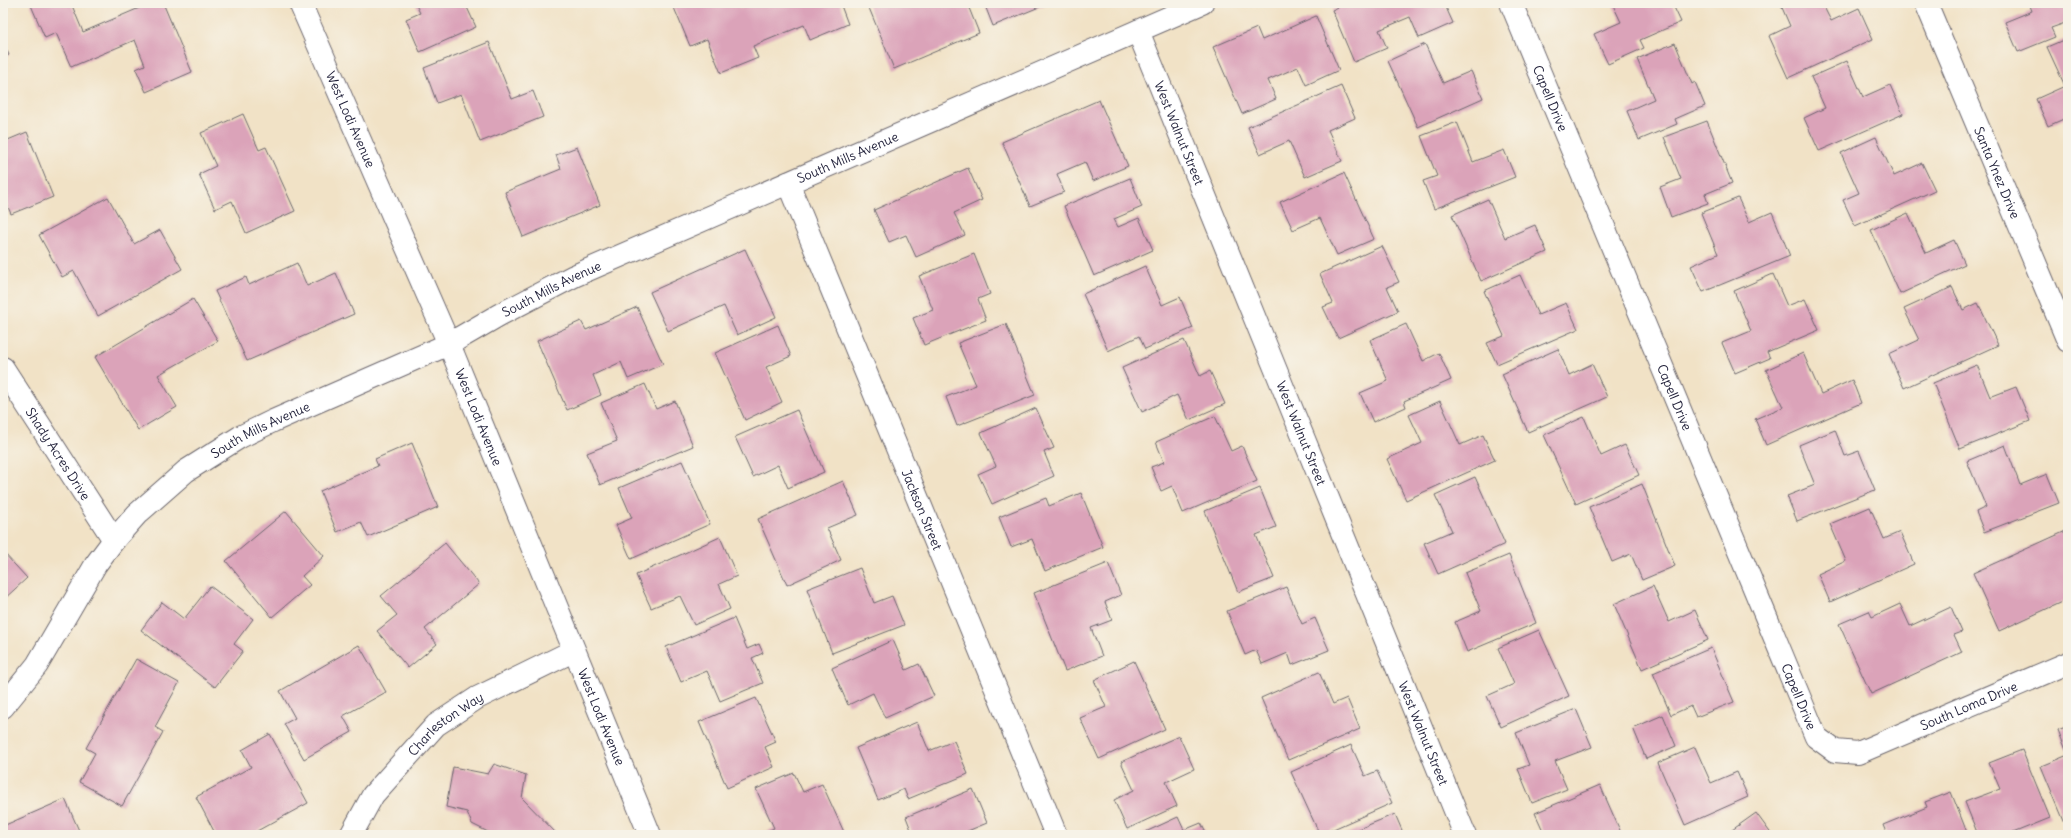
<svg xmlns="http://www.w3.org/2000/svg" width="2071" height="838" font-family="Delius,sans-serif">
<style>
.building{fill:#dba3b9}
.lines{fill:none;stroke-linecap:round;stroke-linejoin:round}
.street-casing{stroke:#6a656c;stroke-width:24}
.secondary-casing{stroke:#6a656c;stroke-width:24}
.street{stroke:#fff;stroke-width:22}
.secondary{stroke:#fff;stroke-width:22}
.labels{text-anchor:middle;stroke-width:3;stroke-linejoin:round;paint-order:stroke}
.street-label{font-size:13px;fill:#22223b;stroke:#f7f3e8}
</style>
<rect width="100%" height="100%" fill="#f7f3e8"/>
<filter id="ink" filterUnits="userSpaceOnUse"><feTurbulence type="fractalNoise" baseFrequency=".025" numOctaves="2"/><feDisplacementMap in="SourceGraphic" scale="8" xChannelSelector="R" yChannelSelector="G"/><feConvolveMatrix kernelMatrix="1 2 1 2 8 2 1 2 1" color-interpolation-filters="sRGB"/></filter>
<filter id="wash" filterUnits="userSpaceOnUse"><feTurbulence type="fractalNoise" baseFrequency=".012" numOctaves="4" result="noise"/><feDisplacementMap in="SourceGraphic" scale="16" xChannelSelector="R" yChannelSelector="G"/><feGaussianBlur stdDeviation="0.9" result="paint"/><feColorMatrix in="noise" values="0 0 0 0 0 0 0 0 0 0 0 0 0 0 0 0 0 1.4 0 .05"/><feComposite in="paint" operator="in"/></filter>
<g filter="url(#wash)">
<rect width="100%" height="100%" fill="#f1e2c6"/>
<g id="blocks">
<!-- building -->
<path class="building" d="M30,3H71L83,32L151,3H163L192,72L146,92L136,69L145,65L135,40L71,67L56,33L45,38Z
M415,3H465L476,27L420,52L406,19L420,13Z
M672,3H738L740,8L753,3H840L848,24L810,40L804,25L753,46L758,58L721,73L707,39L690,46Z
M867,3H967L979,33L894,69Z
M984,3H1049L993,26Z
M1347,3H1444L1453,23L1419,38L1410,17L1379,30L1387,48L1354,62L1332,10Z
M1612,3H1672L1681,22L1640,40L1644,48L1608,64L1594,34L1621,22Z
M1780,3H1822L1831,21L1859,8L1873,39L1788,78L1769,36L1790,26Z
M2029,3H2068V22L2051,28L2055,37L2018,52L2005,22L2032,11Z
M1316,16L1339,70L1306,85L1298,67L1268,80L1276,99L1242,114L1213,47L1257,28L1262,40Z
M2068,38V117L2048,126L2036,99L2065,86L2047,47Z
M3,42L9,55L3,58Z
M489,42L512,99L533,91L543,117L480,142L461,94L437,103L424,68Z
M1675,43L1692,84L1695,82L1705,106L1675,119L1677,124L1639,140L1627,111L1654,99L1637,59Z
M1425,44L1443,83L1471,71L1483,98L1418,127L1388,61Z
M1847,61L1863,97L1890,85L1903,114L1819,151L1804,118L1825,108L1811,77Z
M1341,86L1355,118L1328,130L1342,161L1305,177L1289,141L1260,154L1248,127Z
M1099,100L1128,166L1093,181L1085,162L1057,174L1064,192L1030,206L1002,142Z
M243,114L259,150L266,147L295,211L246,233L232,201L215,209L199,174L216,166L201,133Z
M1707,121L1732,183L1705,194L1708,203L1671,217L1660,187L1681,179L1664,137Z
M1457,122L1473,162L1504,150L1515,177L1434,209L1423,181L1437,176L1421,136Z
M27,132L53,197L11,214L3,195V142Z
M1876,137L1894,176L1922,163L1935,190L1855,226L1843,200L1859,193L1841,153Z
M577,147L600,205L523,237L505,192L561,169L556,155Z
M968,168L982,200L954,213L965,235L916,257L906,235L889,242L874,210Z
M1344,173L1374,239L1337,255L1320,218L1293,230L1280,202Z
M1130,178L1142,207L1114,219L1118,227L1139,218L1153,250L1094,276L1064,206Z
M108,197L134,244L160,230L182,269L98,316L74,271L62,277L39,235Z
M1738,198L1749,222L1772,212L1790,256L1703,292L1691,266L1718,254L1701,213Z
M1488,199L1505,238L1535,225L1547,252L1481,281L1452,215Z
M1908,213L1926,253L1954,240L1965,264L1900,294L1871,230Z
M1382,246L1399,282L1387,287L1398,311L1338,338L1323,307L1333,303L1320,274Z
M745,249L776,317L737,335L724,306L668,331L650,292Z
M974,254L990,294L978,299L986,320L924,345L913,318L933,310L919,276Z
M297,263L307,286L336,273L354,314L247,361L215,291L246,277L249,285Z
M1145,266L1162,305L1180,297L1193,328L1145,349L1139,336L1108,351L1083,294Z
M1773,274L1787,306L1805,299L1819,330L1767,352L1770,358L1735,373L1722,343L1751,331L1734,291Z
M1520,275L1538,315L1566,303L1578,329L1497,364L1487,343L1504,336L1484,291Z
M1952,287L1963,310L1978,303L1998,345L1904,388L1889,354L1919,340L1904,309Z
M193,299L218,341L158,375L177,407L138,430L95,357Z
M637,307L663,364L628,379L621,362L593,375L601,395L567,410L537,341L581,321L586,330Z
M1006,324L1035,395L957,426L946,397L976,385L958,343Z
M1406,324L1423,361L1439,353L1451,380L1404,401L1406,407L1373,422L1360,393L1388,381L1370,340Z
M778,325L791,356L766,367L782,402L745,420L715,353Z
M1184,340L1200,376L1210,371L1225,404L1189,420L1177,395L1142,412L1122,368Z
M1558,349L1569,375L1592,364L1607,397L1528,432L1502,374Z
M1803,353L1821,394L1852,380L1861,403L1766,445L1755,419L1783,407L1766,370Z
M1977,365L1990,397L2016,387L2030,421L1960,449L1933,383Z
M645,384L656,409L675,401L693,446L600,485L587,453L617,441L601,403Z
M1440,401L1460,445L1483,435L1495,460L1406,500L1387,459L1422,443L1409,415Z
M1036,408L1054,448L1044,452L1054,476L992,504L978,474L996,466L981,433Z
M797,410L824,472L788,488L778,465L753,477L735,437Z
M1215,416L1231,451L1242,446L1257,481L1183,513L1172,486L1161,491L1151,467L1164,462L1156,442Z
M1584,417L1601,456L1625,445L1639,475L1576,504L1544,435Z
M1835,430L1845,456L1859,451L1875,490L1797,521L1787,496L1815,485L1799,445Z
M412,443L438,507L368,537L361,522L337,532L320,491L378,466L375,459Z
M2005,445L2020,485L2047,474L2059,503L1984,532L1976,512L1986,507L1967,461Z
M682,461L710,524L631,559L616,525L632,518L619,488Z
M1475,477L1505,544L1438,574L1424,543L1452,531L1435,495Z
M843,481L858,515L827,528L841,560L787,585L758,519Z
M1642,484L1675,566L1642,580L1631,554L1612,562L1589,507Z
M1260,488L1276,527L1256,535L1274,578L1238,592L1205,511Z
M1081,493L1103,547L1045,571L1032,539L1011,547L999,517L1046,498L1049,506Z
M1870,507L1884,539L1900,532L1914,564L1830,602L1818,574L1846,561L1830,524Z
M286,511L324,556L302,576L310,585L272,617L226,561Z
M2068,530V599L1999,631L1973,573Z
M720,537L737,576L719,584L730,609L694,625L680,596L651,608L636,575Z
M445,543L479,584L425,629L437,644L408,668L377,631L397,615L381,596Z
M3,552L27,578L3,600Z
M1509,555L1536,623L1467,652L1455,622L1481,611L1465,573Z
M1108,563L1121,595L1105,602L1112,620L1091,628L1102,656L1065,671L1034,593Z
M860,568L874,603L892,596L904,625L832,653L807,589Z
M210,586L253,619L234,644L243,651L215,687L141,630L162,602L184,619Z
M1653,586L1669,622L1695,610L1708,640L1642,669L1614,604Z
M1286,587L1302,624L1315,618L1329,650L1292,665L1288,653L1262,664L1256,650L1245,655L1227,611Z
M1900,604L1910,626L1951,607L1962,632L1954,635L1962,652L1871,694L1839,624L1869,611L1872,617Z
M734,618L747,649L759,644L763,653L752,658L763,683L720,701L707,671L681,682L666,647Z
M1539,630L1569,696L1501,727L1487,696L1514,684L1498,648Z
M893,640L906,670L919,664L934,696L885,718L873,693L848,705L832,668Z
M359,645L386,692L343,716L352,732L304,759L284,724L295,718L280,691Z
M1711,648L1734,702L1696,717L1691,706L1671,715L1653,673Z
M136,659L179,683L155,727L163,732L122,806L79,782L95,753L86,748Z
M1134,661L1165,729L1099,759L1080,718L1106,707L1094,680Z
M1319,672L1333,704L1347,698L1360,729L1288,760L1261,698Z
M756,698L776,742L765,747L774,767L727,788L699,722Z
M1576,709L1592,747L1555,761L1567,789L1532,803L1518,769L1529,765L1516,733Z
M1663,715L1676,746L1646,759L1633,728Z
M917,722L929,751L954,741L968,774L908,799L904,789L878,800L856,748Z
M2068,726V755L2058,730Z
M270,734L308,803L257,831L259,835H216L196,797L251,767L242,750Z
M1179,736L1194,769L1166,782L1177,806L1127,829L1114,800L1134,790L1121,762Z
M1351,745L1365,776L1377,771L1392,803L1320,835L1291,772Z
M1695,747L1711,783L1737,772L1748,797L1685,825L1658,763Z
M2022,750L2050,818L2008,835H1978L1965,802L2000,789L1989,763Z
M2068,755V826H2066L2041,766Z
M494,764L526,775L522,798L558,835H494L472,824L467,812L446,807L453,767L488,774Z
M794,773L803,792L822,784L844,832L836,835H759L774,828L756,789Z
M1600,785L1622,835H1545L1535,813Z
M973,789L987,823L958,835H913L906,817Z
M1951,792L1968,835H1887L1883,825L1927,807L1925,802Z
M65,799L81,835H3V826Z
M1756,813L1772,835H1725Z
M1395,814L1404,835H1344Z
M1178,817L1184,830L1201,823L1207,835H1139Z"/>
</g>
</g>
<g filter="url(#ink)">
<use href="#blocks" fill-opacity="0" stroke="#6a656c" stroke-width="1"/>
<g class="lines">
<!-- street casing -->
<g class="street-casing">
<g id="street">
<path id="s1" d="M1511,3L1816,737L1835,751L1858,753L2068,663"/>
<path id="s2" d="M1926,3L2068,341"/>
<path id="s3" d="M1138,31L1465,835"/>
<path id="s4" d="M788,183L1056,835"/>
<path id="s5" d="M3,368L114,540"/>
<path id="s6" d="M351,835L373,795L436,725L477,698L573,651"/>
</g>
</g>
<!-- secondary casing -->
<g class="secondary-casing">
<g id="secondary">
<path id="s7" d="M300,3L449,344L650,835"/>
<path id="s8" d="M3,707L37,665L96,564L114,540L137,514L186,471L240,437L273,421L449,344L499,315L574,276L1202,3"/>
</g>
</g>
<!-- street -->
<use href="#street" class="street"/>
<!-- secondary -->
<use href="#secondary" class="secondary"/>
</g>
</g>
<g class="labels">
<!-- street labels -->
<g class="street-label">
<text dy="5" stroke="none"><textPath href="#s1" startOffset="103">Capell Drive</textPath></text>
<text dy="5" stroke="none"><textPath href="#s7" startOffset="127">West Lodi Avenue</textPath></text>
<text dy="5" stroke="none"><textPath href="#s3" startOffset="110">West Walnut Street</textPath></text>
<text dy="5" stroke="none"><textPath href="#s8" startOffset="1034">South Mills Avenue</textPath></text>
<text dy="5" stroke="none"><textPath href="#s2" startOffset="184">Santa Ynez Drive</textPath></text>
<text dy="5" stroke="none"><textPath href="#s8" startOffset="710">South Mills Avenue</textPath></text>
<text dy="5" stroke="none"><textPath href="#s1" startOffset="427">Capell Drive</textPath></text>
<text dy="5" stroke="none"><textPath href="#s7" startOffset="451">West Lodi Avenue</textPath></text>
<text dy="5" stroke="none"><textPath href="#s8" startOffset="386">South Mills Avenue</textPath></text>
<text dy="5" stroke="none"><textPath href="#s3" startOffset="434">West Walnut Street</textPath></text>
<text dy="5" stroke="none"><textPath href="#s5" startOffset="102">Shady Acres Drive</textPath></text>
<text dy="5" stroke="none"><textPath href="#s4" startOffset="353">Jackson Street</textPath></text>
<text dy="5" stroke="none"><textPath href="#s1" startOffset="751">Capell Drive</textPath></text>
<text dy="5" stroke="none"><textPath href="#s1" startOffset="962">South Loma Drive</textPath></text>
<text dy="5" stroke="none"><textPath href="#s7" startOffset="775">West Lodi Avenue</textPath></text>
<text dy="5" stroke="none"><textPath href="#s6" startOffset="148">Charleston Way</textPath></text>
<text dy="5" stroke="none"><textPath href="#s3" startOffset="758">West Walnut Street</textPath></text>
</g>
</g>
<!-- margin -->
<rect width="2071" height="838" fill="none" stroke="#f7f3e8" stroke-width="16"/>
</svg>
